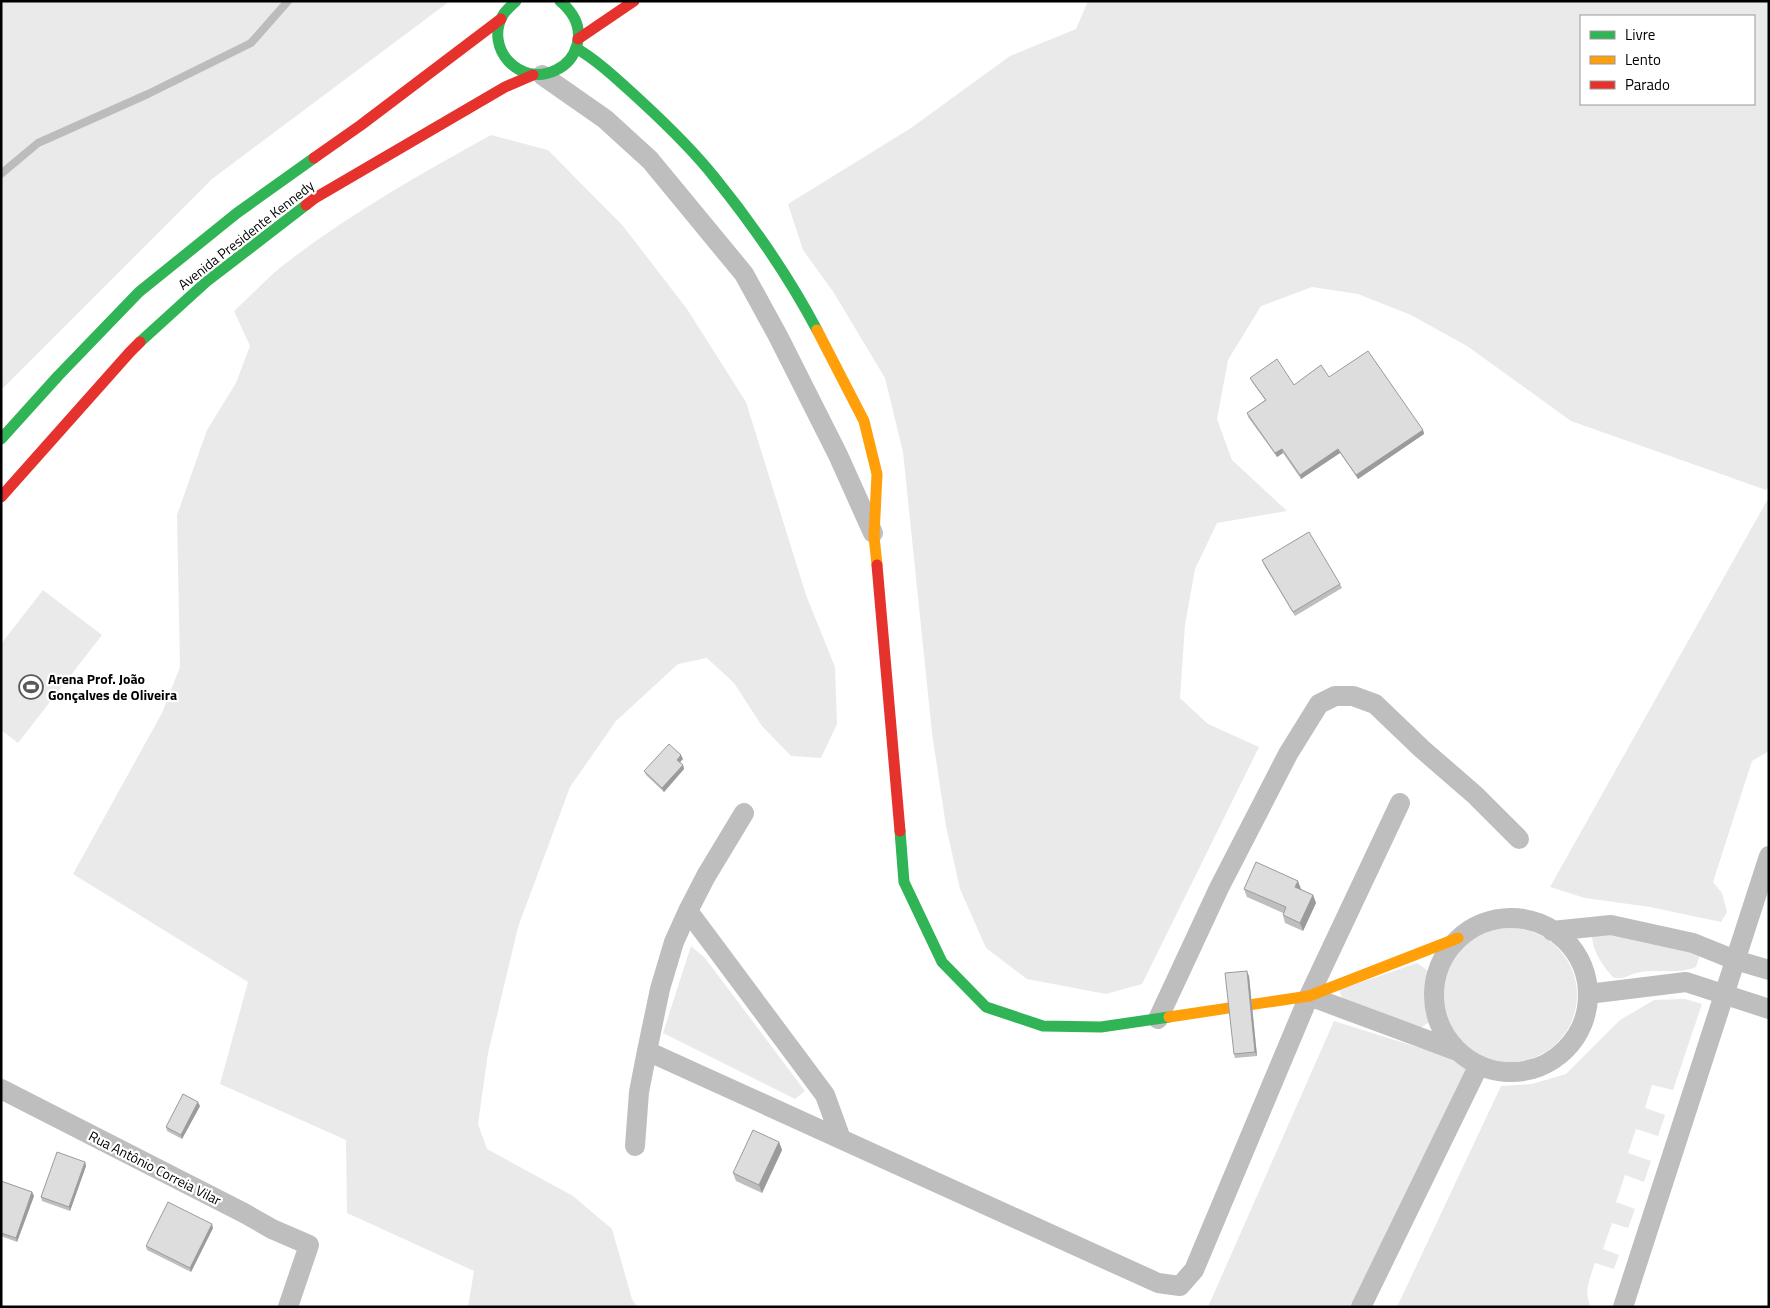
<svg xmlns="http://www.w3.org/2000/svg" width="1770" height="1308" font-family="'Titillium Web',sans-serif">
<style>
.green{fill:#eaeaea;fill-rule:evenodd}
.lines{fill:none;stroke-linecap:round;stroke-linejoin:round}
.stream{stroke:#bcbcbc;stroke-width:8}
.street{stroke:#bebebe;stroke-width:20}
.fast{stroke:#30b455;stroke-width:11}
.slow{stroke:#ff9f0a;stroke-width:11}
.jam{stroke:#e5322d;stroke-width:11}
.wall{fill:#bebebe}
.shaded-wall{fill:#9b9b9b}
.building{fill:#ddd;stroke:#9b9b9b}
.labels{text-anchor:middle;stroke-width:4.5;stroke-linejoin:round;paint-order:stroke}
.street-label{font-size:14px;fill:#000;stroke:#fff}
.poi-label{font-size:14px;font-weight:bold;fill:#000;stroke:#fff;text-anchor:start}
</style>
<rect width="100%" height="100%" fill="#fff"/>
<!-- green -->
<path class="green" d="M1,1H450L212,179L1,390Z
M1088,1H1769V485L1766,490L1571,421L1467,346L1411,315L1358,294L1312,287L1261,306L1228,360L1217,419L1232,460L1287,511L1217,523L1195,569L1185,625L1180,698L1208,724L1259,747L1142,984L1106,994L1027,979L986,948L960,889L946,826L932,733L903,452L885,378L834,293L803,250L788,204L911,128L1010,56L1076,29ZM1581,16H1754V104H1581Z
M491,135L548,150L623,226L687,309L746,402L806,595L835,667L837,724L821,758L791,756L762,726L734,683L707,658L678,664L616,721L570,787L518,927L488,1053L478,1124L487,1149L573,1196L612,1229L632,1299L637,1307H468L474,1271L347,1213L346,1140L220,1084L248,982L73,874L162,713L180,667L177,515L207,430L236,383L250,346L234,311C250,297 265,280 281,267C346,216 420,174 491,135Z
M1769,497V751L1752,761L1713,882L1722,893L1727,912L1721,922L1650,907L1585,898L1550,887Z
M43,590L102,635L18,743L1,730V644Z
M1443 995a67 67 0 1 1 134 0a67 67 0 1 1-134 0Z
M1599,932L1696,947L1700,955L1696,967C1677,975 1656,968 1636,973C1626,976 1626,979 1614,978C1603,967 1592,950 1592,935Z
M691,946L705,958L805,1091L795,1099L663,1033Z
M1417,963L1427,970L1431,1021L1417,1030L1345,1005L1339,990Z
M1685,999L1702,1004L1673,1090L1652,1085L1645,1108L1665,1115L1658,1136L1636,1129L1628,1153L1651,1161L1644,1182L1625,1175L1616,1202L1635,1209L1628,1228L1612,1223L1603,1249L1619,1255L1614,1269L1595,1263C1590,1278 1583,1292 1591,1307H1397L1501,1086L1532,1084L1566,1074L1620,1020L1654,1000Z
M1334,1021L1471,1064L1350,1307H1208Z"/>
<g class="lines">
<!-- stream -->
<path class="stream" d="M1,174L38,143L148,94L251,43L288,1"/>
<!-- street -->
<path class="street" d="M542,75L605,119L650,160L744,274L778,336L838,455L873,533
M688,911L825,1095L841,1139
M1434 995a77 77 0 1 1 154 0a77 77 0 1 1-154 0Z
M1552,931L1611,925L1693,943L1735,960L1769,970
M1588,994L1686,982L1769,1009
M1309,996L1457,1051
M1158,1019L1219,888L1288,754L1319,704L1335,696H1353L1375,704L1422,749L1475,795L1519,839
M647,1051L1158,1283L1180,1286L1194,1270L1309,996L1400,803
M1,1089L244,1213L272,1229L309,1245L288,1307
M635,1146L639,1092L647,1051L660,989L674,942L688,911L706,876L744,813
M1361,1307L1479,1065
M1623,1307L1769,856"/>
<!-- fast -->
<path class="fast" d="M516,1C512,5 506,10 503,15C484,48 520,88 556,70C567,65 574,56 577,45C582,27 573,12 560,1
M576,48C601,63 620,82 641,101C667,125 693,150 715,178C753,225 789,277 817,330
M140,342L206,282L306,205
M1,439L58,376L139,292L237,213L314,158
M900,831L904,882L942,962L986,1007L1043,1026L1101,1027L1169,1017"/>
<!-- slow -->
<path class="slow" d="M817,330L864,421L877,474L874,536L877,565
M1169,1017L1309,996L1458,938"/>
<!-- jam -->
<path class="jam" d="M578,39L634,1
M314,158L361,125L501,19
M306,205L315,198L505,87L533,75
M1,497L130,352L140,342
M877,565L900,831"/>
</g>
<!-- wall -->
<path class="wall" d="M1329,377L1423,430L1424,434L1358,479L1340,453L1301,479L1283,453L1277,457L1248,417L1247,413L1265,400L1252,382L1250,378L1294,385Z
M1262,560L1340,584L1342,588L1295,616L1264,565Z
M683,759L680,762L683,765L684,769L664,792L646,775L644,771Z
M1244,889H1301L1313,895L1316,903L1303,931L1285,923L1283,915V913L1247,897Z
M1249,976L1257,1056L1235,1058L1234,1054Z
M200,1106L182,1139L167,1131L166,1127Z
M779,1142L782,1150L762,1193L736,1181L733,1173Z
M85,1162L86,1166L70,1211L42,1201L41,1197Z
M1,1181L32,1192L34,1196L17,1242L1,1236Z
M213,1228L191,1272L147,1250L146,1246Z"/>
<!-- shaded-wall -->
<path class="shaded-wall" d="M1423,430L1424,434L1358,479L1356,475Z
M1282,449L1283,453L1277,457L1275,453Z
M1338,449L1340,453L1301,479L1300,475Z
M681,755L683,759L678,764L677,760Z
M683,765L684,769L664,792L662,788Z
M1298,881L1301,889L1298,895L1295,887Z
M1313,895L1316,903L1303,931L1300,923Z
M1247,971L1249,976L1257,1056L1255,1052Z
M198,1102L200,1106L182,1139L181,1135Z
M779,1142L782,1150L762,1193L759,1185Z
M85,1162L86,1166L70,1211L69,1207Z
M32,1192L34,1196L17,1242L16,1238Z
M212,1224L213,1228L191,1272L190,1268Z"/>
<!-- building -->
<path class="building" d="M1368,351L1423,430L1356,475L1338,449L1300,475L1282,449L1275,453L1247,413L1266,400L1250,378L1277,359L1294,385L1321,365L1329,377Z
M1309,532L1340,584L1293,612L1262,560Z
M669,744L681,755L677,760L683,765L662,788L644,771Z
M1256,862L1298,881L1295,887L1313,895L1300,923L1283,915L1286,907L1244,889Z
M1247,971L1255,1052L1234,1054L1225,973Z
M183,1094L198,1102L181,1135L166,1127Z
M753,1130L779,1142L759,1185L733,1173Z
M57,1152L85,1162L69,1207L41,1197Z
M1,1181L32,1192L16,1238L1,1233Z
M168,1202L212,1224L190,1268L146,1246Z"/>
<!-- icons -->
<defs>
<g id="stadium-ring" transform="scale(1.25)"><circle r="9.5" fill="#fff" stroke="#595959" stroke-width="1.5"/><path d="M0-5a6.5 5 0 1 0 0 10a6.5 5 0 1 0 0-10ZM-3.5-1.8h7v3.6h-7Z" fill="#595959"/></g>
</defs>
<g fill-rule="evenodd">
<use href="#stadium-ring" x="31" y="687"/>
</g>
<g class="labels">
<!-- street labels -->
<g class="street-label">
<text transform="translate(246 235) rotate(-38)" y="5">Avenida Presidente Kennedy</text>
<text transform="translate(155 1168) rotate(27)" y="5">Rua Antônio Correia Vilar</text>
</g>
<!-- poi labels -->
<g class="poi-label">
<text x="48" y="684">Arena Prof. João<tspan x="48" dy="16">Gonçalves de Oliveira</tspan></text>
</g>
</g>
<!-- border -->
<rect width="1770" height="1308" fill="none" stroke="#000000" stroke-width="5"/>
<!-- legend -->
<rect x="1580" y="15" width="175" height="90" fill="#ffffff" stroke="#999999"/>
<rect x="1590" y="31" width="25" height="8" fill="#30b455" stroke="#999999"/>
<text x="1625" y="40" font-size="15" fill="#000000">Livre</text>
<rect x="1590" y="56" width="25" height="8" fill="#ff9f0a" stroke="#999999"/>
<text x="1625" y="65" font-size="15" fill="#000000">Lento</text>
<rect x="1590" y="81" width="25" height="8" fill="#e5322d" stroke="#999999"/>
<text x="1625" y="90" font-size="15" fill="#000000">Parado</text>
</svg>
